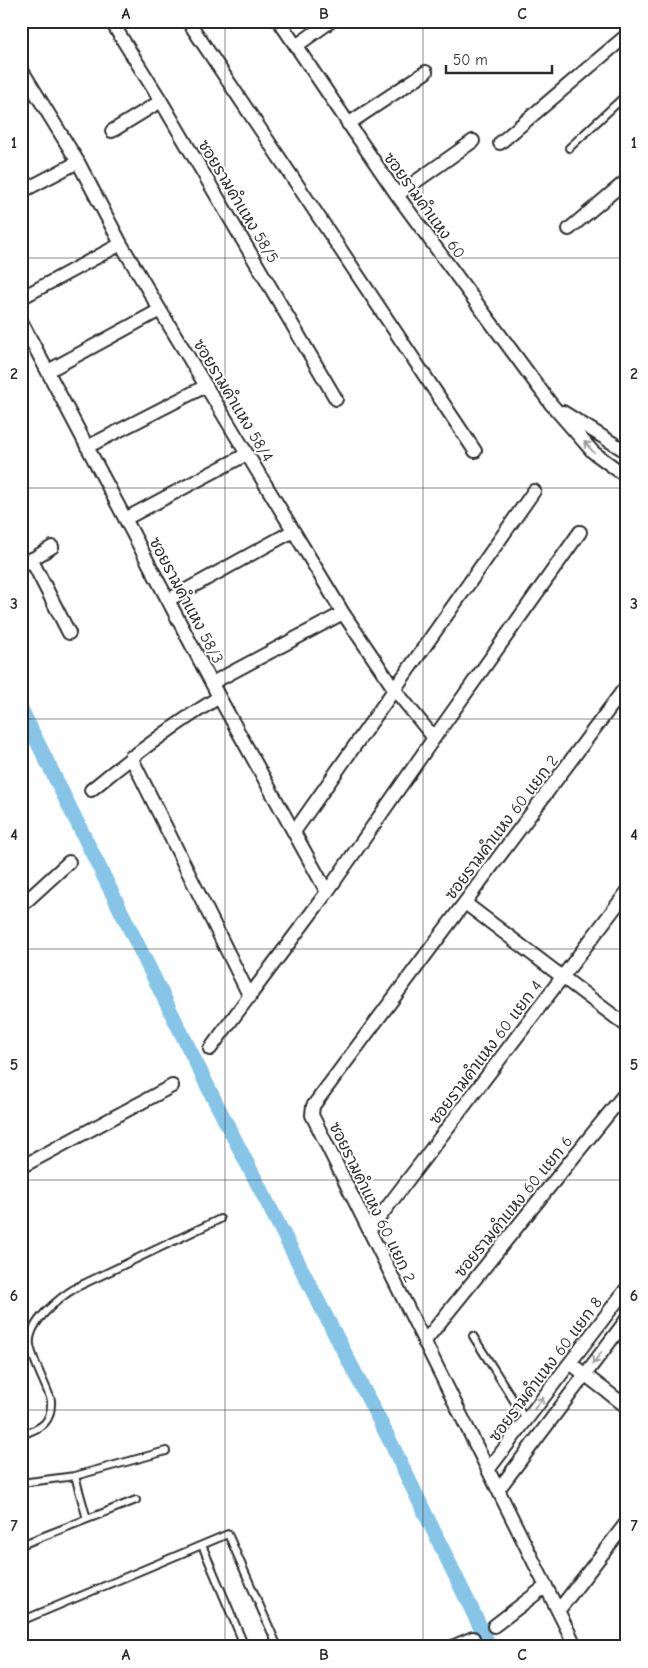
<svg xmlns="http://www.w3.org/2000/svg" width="648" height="1668" font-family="'Comic Neue','Playpen Sans Thai',sans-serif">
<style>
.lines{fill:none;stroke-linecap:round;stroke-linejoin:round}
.canal{stroke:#86c5e7;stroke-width:15}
.lane-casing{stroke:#2b2b2b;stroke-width:10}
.street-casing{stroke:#2b2b2b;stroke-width:16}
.lane{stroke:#fff;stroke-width:6}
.street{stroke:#fff;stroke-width:12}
.oneway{stroke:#a0a0a0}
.grid{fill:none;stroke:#2b2b2b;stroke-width:1;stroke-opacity:0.55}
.labels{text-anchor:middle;stroke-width:4;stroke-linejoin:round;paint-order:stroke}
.street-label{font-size:16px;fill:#2b2b2b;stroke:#fff}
.neatline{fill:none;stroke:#2b2b2b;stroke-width:2}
.grid-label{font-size:16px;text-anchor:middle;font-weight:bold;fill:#2b2b2b}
</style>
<rect width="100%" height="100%" fill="#fff"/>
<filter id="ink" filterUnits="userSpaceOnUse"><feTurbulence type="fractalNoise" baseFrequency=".02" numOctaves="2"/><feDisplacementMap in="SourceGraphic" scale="10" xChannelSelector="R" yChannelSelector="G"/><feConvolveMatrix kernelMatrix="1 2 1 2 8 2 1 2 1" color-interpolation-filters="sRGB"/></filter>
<g filter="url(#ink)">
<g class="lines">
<!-- canal -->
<path class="canal" d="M21,709L215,1101L389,1439L490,1647"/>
<!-- lane casing -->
<g class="lane-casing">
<path id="lane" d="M569,148L627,94
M473,1336L526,1420
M21,1435C42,1428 52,1423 51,1400C46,1385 32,1359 30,1345C27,1323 60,1297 77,1287L220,1219
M75,1476L87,1519
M21,1483L75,1476L166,1451
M21,1545L136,1500
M202,1545L245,1647
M21,1621L228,1534L278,1647"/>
</g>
<!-- street casing -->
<g class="street-casing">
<path id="street" d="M111,21L161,101L336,399
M188,21L475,451
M279,21L397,195L551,404L593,452L627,477
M296,46L331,21
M21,69L78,162L121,244L160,310L343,613L395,690L434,738
M348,124L426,72
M112,131L161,101
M500,143L627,35
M21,192L78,162
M397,195L473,141
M569,229L627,180
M21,298L121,244
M21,321L219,697L327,892
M48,371L160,310
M563,412L627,452
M87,447L206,386
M125,519L247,454
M31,559L69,633
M21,566L52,547
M168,600L293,531
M212,683L343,613
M131,757L250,997
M91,790C132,756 174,725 219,697
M294,832L534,491
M465,903L627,1026
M21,906L69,862
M210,1049L327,892L434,738L580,532
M21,1167L172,1086
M369,1231L627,892
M424,1342L627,1091
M570,1363L627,1407
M488,1470L627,1288
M498,1490L627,1319
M558,1611L627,1522
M494,1626L546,1586
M452,1647L473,1638
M576,1647L312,1115L313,1106L627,685"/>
</g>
<!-- lane -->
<use href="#lane" class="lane"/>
<!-- street -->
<use href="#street" class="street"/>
</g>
<!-- one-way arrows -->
<defs><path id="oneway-shaft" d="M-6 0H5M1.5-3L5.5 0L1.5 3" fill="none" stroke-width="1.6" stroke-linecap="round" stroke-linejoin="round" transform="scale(1.25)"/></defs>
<g class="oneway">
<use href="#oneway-shaft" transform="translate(589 447) rotate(-132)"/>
<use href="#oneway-shaft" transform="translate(597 1358) rotate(127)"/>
<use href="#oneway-shaft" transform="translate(539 1403) rotate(-52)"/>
</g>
</g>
<!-- grid -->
<path class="grid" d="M225,21V1647M423,21V1647M21,258H627M21,488H627M21,719H627M21,949H627M21,1180H627M21,1410H627"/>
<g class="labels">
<!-- street labels -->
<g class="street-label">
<text transform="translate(239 201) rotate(59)" y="6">ซอยรามคำแหง 58/5</text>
<text transform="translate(425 205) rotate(54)" y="6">ซอยรามคำแหง 60</text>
<text transform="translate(234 400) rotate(59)" y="6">ซอยรามคำแหง 58/4</text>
<text transform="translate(187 600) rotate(62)" y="6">ซอยรามคำแหง 58/3</text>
<text transform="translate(501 827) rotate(-53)" y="6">ซอยรามคำแหง 60 แยก 2</text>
<text transform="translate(485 1052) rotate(-53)" y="6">ซอยรามคำแหง 60 แยก 4</text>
<text transform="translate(373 1202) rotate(64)" y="6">ซอยรามคำแหง 60 แยก 2</text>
<text transform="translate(513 1206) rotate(-51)" y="6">ซอยรามคำแหง 60 แยก 6</text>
<text transform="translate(545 1369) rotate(-53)" y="6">ซอยรามคำแหง 60 แยก 8</text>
</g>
</g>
<!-- margin -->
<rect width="648" height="1668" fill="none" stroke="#fff" stroke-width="55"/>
<!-- scale -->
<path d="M446 65v8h106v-8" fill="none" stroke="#2b2b2b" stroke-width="2.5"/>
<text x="453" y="65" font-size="15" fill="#2b2b2b" stroke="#ffffff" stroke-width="4" paint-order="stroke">50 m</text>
<rect x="28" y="28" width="592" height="1612" class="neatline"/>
<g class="grid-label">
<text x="126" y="19">A</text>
<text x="324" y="19">B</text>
<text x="522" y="19">C</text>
<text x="14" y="148">1</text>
<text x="634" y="148">1</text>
<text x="14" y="379">2</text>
<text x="634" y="379">2</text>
<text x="14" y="609">3</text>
<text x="634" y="609">3</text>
<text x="14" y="840">4</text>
<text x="634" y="840">4</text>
<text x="14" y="1070">5</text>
<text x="634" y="1070">5</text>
<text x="14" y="1301">6</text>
<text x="634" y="1301">6</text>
<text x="14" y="1531">7</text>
<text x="634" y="1531">7</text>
<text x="126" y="1660">A</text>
<text x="324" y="1660">B</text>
<text x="522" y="1660">C</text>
</g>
</svg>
